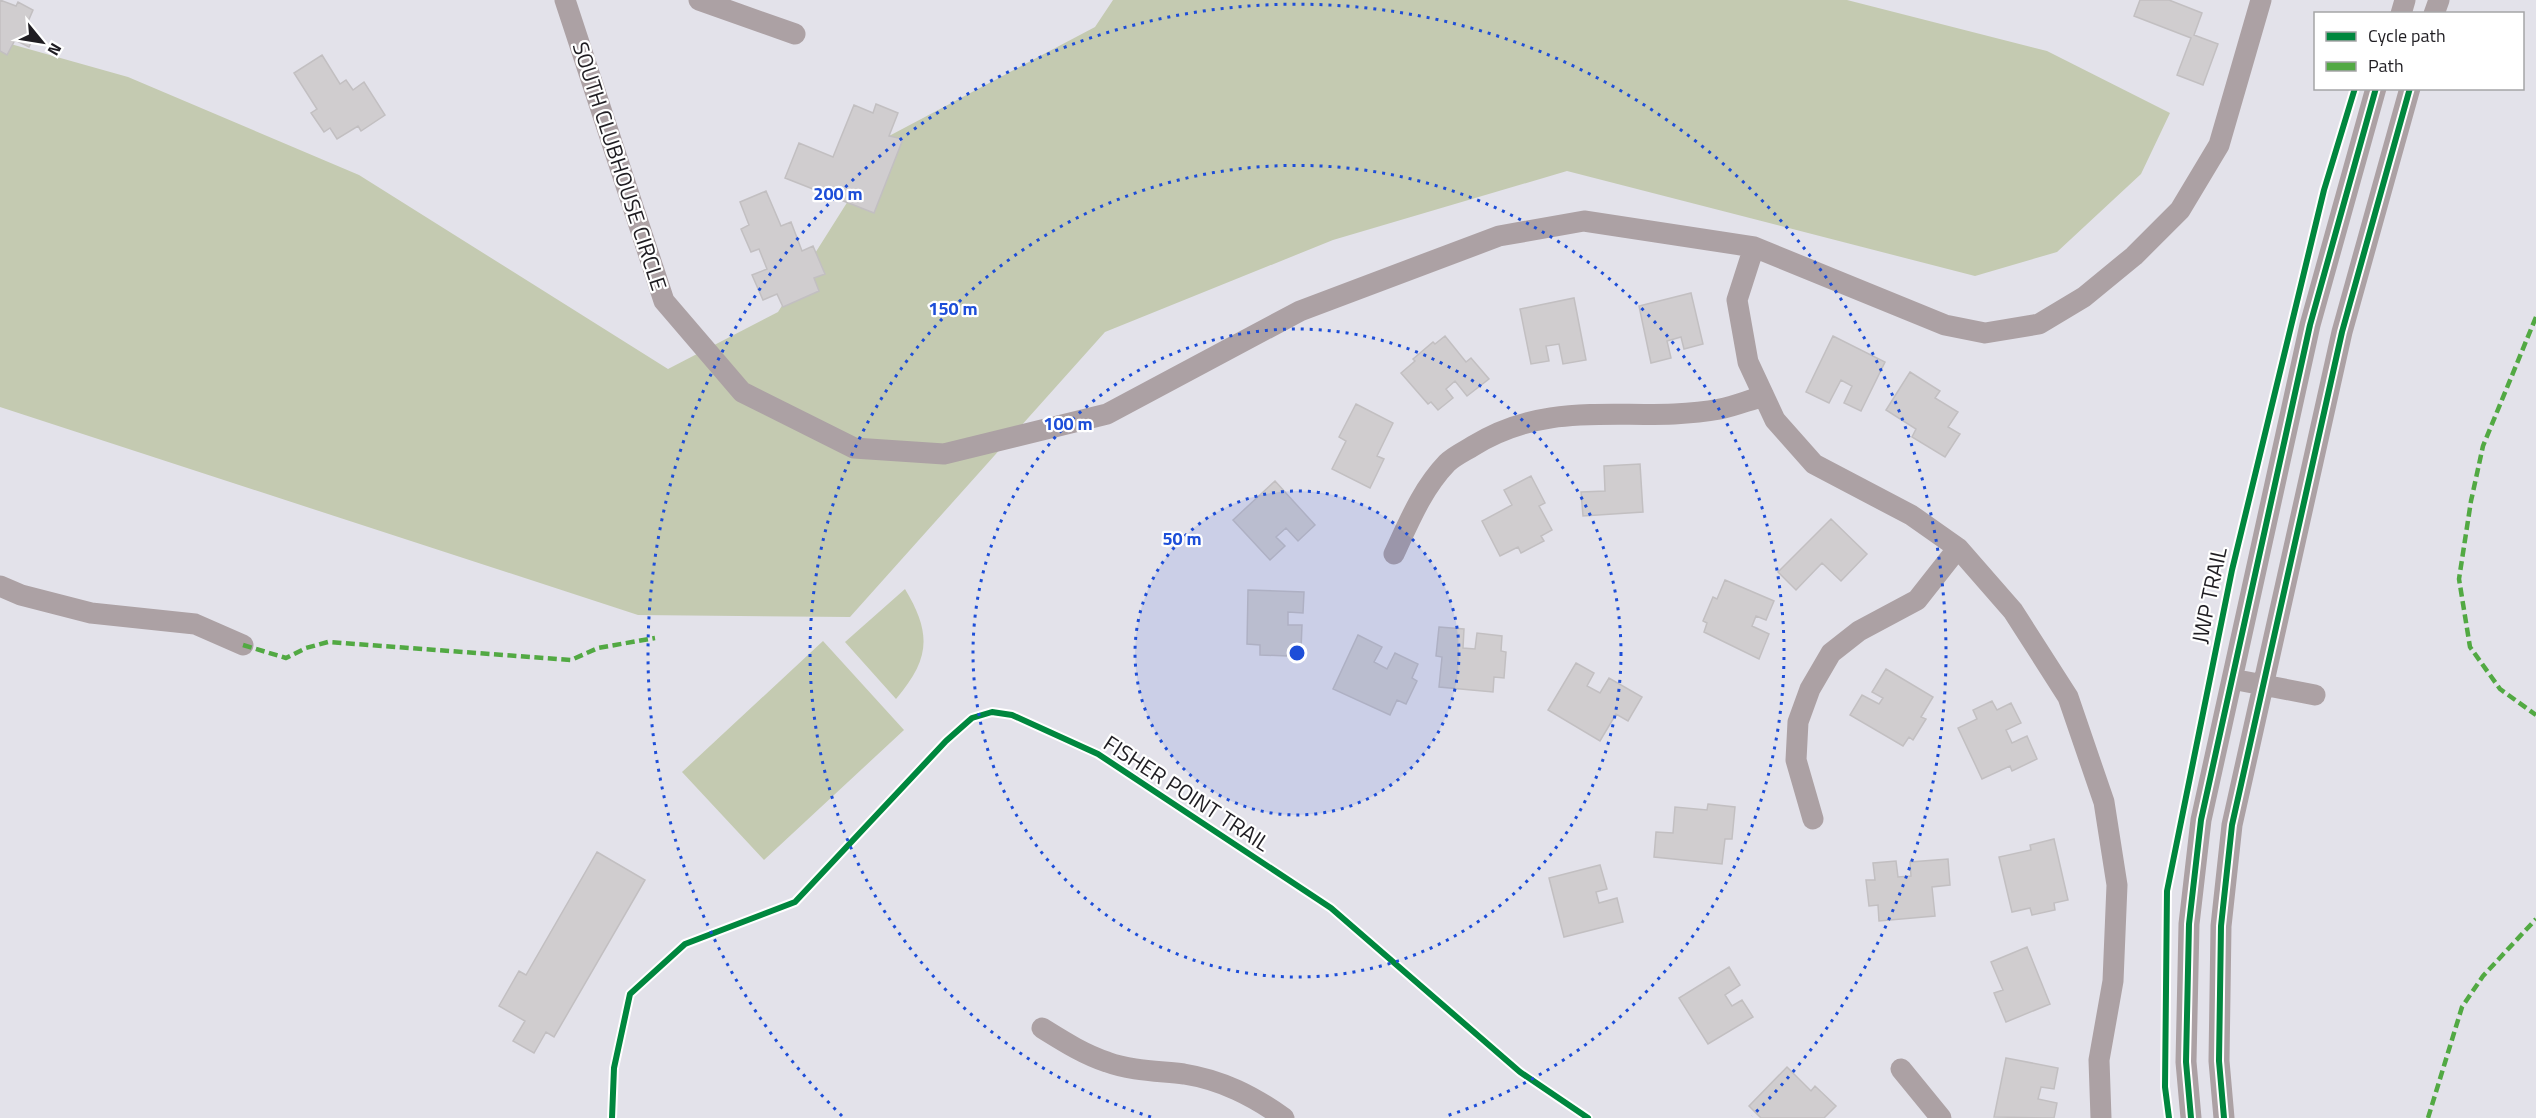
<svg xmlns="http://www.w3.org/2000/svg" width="2536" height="1118" font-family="'Titillium Web',sans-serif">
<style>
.green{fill:#c4cab1}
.building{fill:#d0cdcf;stroke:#c2bfc1;stroke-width:1.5}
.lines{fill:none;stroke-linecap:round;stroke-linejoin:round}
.minor{stroke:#aca1a4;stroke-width:21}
.quiet{stroke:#52a943;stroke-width:4.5;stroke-dasharray:9 4.5;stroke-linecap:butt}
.cycleway-casing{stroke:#fff;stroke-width:10}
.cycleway{stroke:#00873e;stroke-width:6}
.ring{fill:none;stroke:#1d4ed8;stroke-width:3;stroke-dasharray:3 6}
.labels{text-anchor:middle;stroke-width:4.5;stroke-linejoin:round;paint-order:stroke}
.street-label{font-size:22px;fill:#1f1d22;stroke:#fff}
.centre{fill:#1d4ed8;stroke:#fff;stroke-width:3}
.ring-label{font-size:18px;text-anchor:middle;font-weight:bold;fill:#1d4ed8;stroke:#fff;stroke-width:4.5;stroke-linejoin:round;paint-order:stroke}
</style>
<rect width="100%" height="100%" fill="#e3e2ea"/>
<!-- green -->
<path class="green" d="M1113,0H1847L2047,51L2170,113L2141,174L2057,252L1975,276L1567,171L1333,240L1105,332L850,617L638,615L0,407V41L128,77L359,175L668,369L778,312L889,136L1095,27Z
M905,589C932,634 930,659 896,699L845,642Z
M823,641L904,730L764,860L682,772Z"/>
<!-- building -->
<path class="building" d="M0,0L16,6L18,2L33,10L27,24L30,26L27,31L35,34L29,47L15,40L7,55L0,51Z
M2140,0H2169L2202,13L2194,35L2218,44L2203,85L2177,75L2191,38L2134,16Z
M322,55L340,84L346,80L353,90L364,82L385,115L361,131L358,126L337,139L330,128L324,132L311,113L317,109L294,73Z
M876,104L898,113L889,136L903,139L874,213L785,178L799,143L833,157L854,105L873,113Z
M766,191L781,226L791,222L802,251L813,246L825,274L814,278L819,291L783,307L777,294L763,300L752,275L767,269L759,249L751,252L741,229L749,225L740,202Z
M1691,293L1703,344L1684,349L1681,337L1667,341L1671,358L1651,363L1639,306Z
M1574,298L1586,360L1563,364L1559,344L1546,346L1549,361L1531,364L1520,309Z
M1445,336L1466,362L1471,358L1489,379L1467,396L1455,381L1446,389L1453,398L1438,410L1431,402L1428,404L1401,373L1415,361L1413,359L1433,342L1435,344Z
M1833,336L1885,362L1861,411L1844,403L1852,386L1841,380L1829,403L1806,392Z
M1910,372L1940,391L1935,398L1958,412L1948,427L1960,434L1945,457L1912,437L1916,429L1886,410Z
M1356,404L1393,423L1377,456L1384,459L1370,488L1332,469L1346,441L1339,437Z
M1640,464L1643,512L1583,516L1581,492L1605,491L1604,466Z
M1531,476L1545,503L1539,506L1552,530L1541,536L1544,541L1521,553L1518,547L1500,556L1482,521L1512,505L1504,490Z
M1275,481L1315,525L1298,541L1286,528L1276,537L1285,546L1270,560L1233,520Z
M1831,519L1867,554L1841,581L1822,563L1796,590L1778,572Z
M1725,580L1774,601L1766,620L1756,616L1752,626L1769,634L1759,659L1704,632L1707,623L1703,621L1713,597L1717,599Z
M1248,590L1304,592L1303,613L1288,612V625H1302L1301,650H1288L1287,656L1260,655V645L1247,644Z
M1439,627L1464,629L1463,648L1475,649L1477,633L1502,636L1501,651L1506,652L1504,678L1494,677L1493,692L1439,687L1442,657L1436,656Z
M1358,635L1382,647L1374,662L1387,669L1395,653L1418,664L1412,678L1417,681L1406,704L1397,700L1390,715L1333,689Z
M1576,663L1594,673L1587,686L1600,693L1609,678L1642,697L1628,721L1616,714L1600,741L1548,710Z
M1886,669L1933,697L1921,717L1926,719L1913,740L1909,737L1903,746L1850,715L1862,695L1879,704L1883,698L1872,692Z
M1992,701L1997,710L2011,703L2021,723L2006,730L2012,743L2027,736L2037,759L2012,771L2010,766L1982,779L1958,728L1977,719L1973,710Z
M1708,804L1735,807L1732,839H1725L1722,864L1654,857L1656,832L1673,833L1675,807L1707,810Z
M2054,839L2068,900L2054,903L2055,910L2032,915L2030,908L2012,912L1999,857L2031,850L2030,845Z
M597,852L645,880L554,1037L546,1032L534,1053L513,1041L525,1021L499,1006L519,971L526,975Z
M1948,859L1950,885L1932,887L1935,916L1879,921L1878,905L1869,906L1866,880H1875L1873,863L1896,861L1898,877L1911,876L1910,862Z
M1600,865L1607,889L1596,892L1599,903L1617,898L1623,922L1564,937L1549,878Z
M2027,947L2050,1004L2006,1022L1994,993L2003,990L1991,962Z
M1729,967L1740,985L1725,995L1732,1006L1742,1000L1753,1017L1708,1044L1679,998Z
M2006,1058L2058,1068L2054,1089L2041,1087L2038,1099L2057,1103L2054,1118L1994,1117Z
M1787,1067L1811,1091L1815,1086L1836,1106L1824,1118H1761L1749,1106Z"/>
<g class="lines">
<!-- minor -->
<path class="minor" d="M565,0L664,301L742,392L854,448L944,454L1107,414L1300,311L1499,236L1584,221L1754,247L1945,325L1985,333L2039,324L2084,297L2134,256L2180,210L2219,145L2261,0
M699,0L795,34
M2401,14L2405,0
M2434,14L2439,0
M1754,247L1737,300L1748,362L1775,420L1814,464L1911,515L1958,548L2013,611L2068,697L2104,802L2117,885L2113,981L2099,1060L2101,1118
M1394,554C1409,522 1422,489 1447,463C1454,456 1465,451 1473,446C1555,395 1635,425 1720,409C1735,406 1749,400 1764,396
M0,586L21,595L91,613L195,624L243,645
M2232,679L2315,695
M1813,819L1796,760L1798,722L1810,689L1831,653L1859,631L1917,600L1958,548
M1042,1028C1063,1041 1083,1054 1107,1062C1131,1071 1159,1071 1184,1074C1222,1080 1253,1096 1284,1118
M1901,1069L1941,1118
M2191,1118L2186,1062L2189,924L2201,820L2310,325L2376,88
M2224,1118L2219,1061L2221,926L2232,825L2342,332L2410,88"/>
<!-- quiet -->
<path class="quiet" d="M2536,317L2483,446L2471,501L2459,579L2470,647L2500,689L2536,715
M243,645L286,658L306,648L328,642L571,660L598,648L655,638
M2428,1118L2462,1007L2483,976L2536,919"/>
<!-- cycleway casing -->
<g class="cycleway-casing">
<path id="cycleway" d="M612,1118L614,1068L630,994L685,944L795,902L946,741L972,718L992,712L1012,715L1098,754L1331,908L1520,1072L1588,1118
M2169,1118L2165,1087L2167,891L2232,570L2324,190L2355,88
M2191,1118L2186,1062L2189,924L2201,820L2310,325L2376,88
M2224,1118L2219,1061L2221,926L2232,825L2342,332L2410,88"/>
</g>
<!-- cycleway -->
<use href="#cycleway" class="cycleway"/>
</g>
<!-- distance rings -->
<circle cx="1297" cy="653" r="162" fill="#1d4ed8" fill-opacity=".12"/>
<g class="ring">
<circle cx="1297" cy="653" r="162"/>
<circle cx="1297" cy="653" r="324"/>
<path d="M1151 1117A487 487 0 1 1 1443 1117"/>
<path d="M842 1116A649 649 0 1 1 1752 1116"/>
</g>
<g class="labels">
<!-- street labels -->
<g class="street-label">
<text transform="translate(620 166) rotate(72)" y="8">SOUTH CLUBHOUSE CIRCLE</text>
<text transform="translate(2209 595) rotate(-78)" y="8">JWP TRAIL</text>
<text transform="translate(1187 793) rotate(33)" y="8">FISHER POINT TRAIL</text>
</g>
</g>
<circle cx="1297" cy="653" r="9" class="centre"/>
<g class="ring-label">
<text x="838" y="200">200 m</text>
<text x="953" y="315">150 m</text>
<text x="1068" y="430">100 m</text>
<text x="1182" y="545">50 m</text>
</g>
<!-- legend -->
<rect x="2314" y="12" width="210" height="78" fill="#ffffff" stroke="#a5a5a7" stroke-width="1.5"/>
<rect x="2326" y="32" width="30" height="9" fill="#00873e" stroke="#a5a5a7" stroke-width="1.5"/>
<text x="2368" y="42" font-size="18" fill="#1f1d22">Cycle path</text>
<rect x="2326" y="62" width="30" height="9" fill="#52a943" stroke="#a5a5a7" stroke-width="1.5"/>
<text x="2368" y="72" font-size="18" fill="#1f1d22">Path</text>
<!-- north arrow -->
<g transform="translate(42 42) rotate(120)" stroke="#ffffff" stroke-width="4.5" paint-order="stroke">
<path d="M0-4.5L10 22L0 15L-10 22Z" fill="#1f1d22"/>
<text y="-9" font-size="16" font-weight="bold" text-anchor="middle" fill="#1f1d22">N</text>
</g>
</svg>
